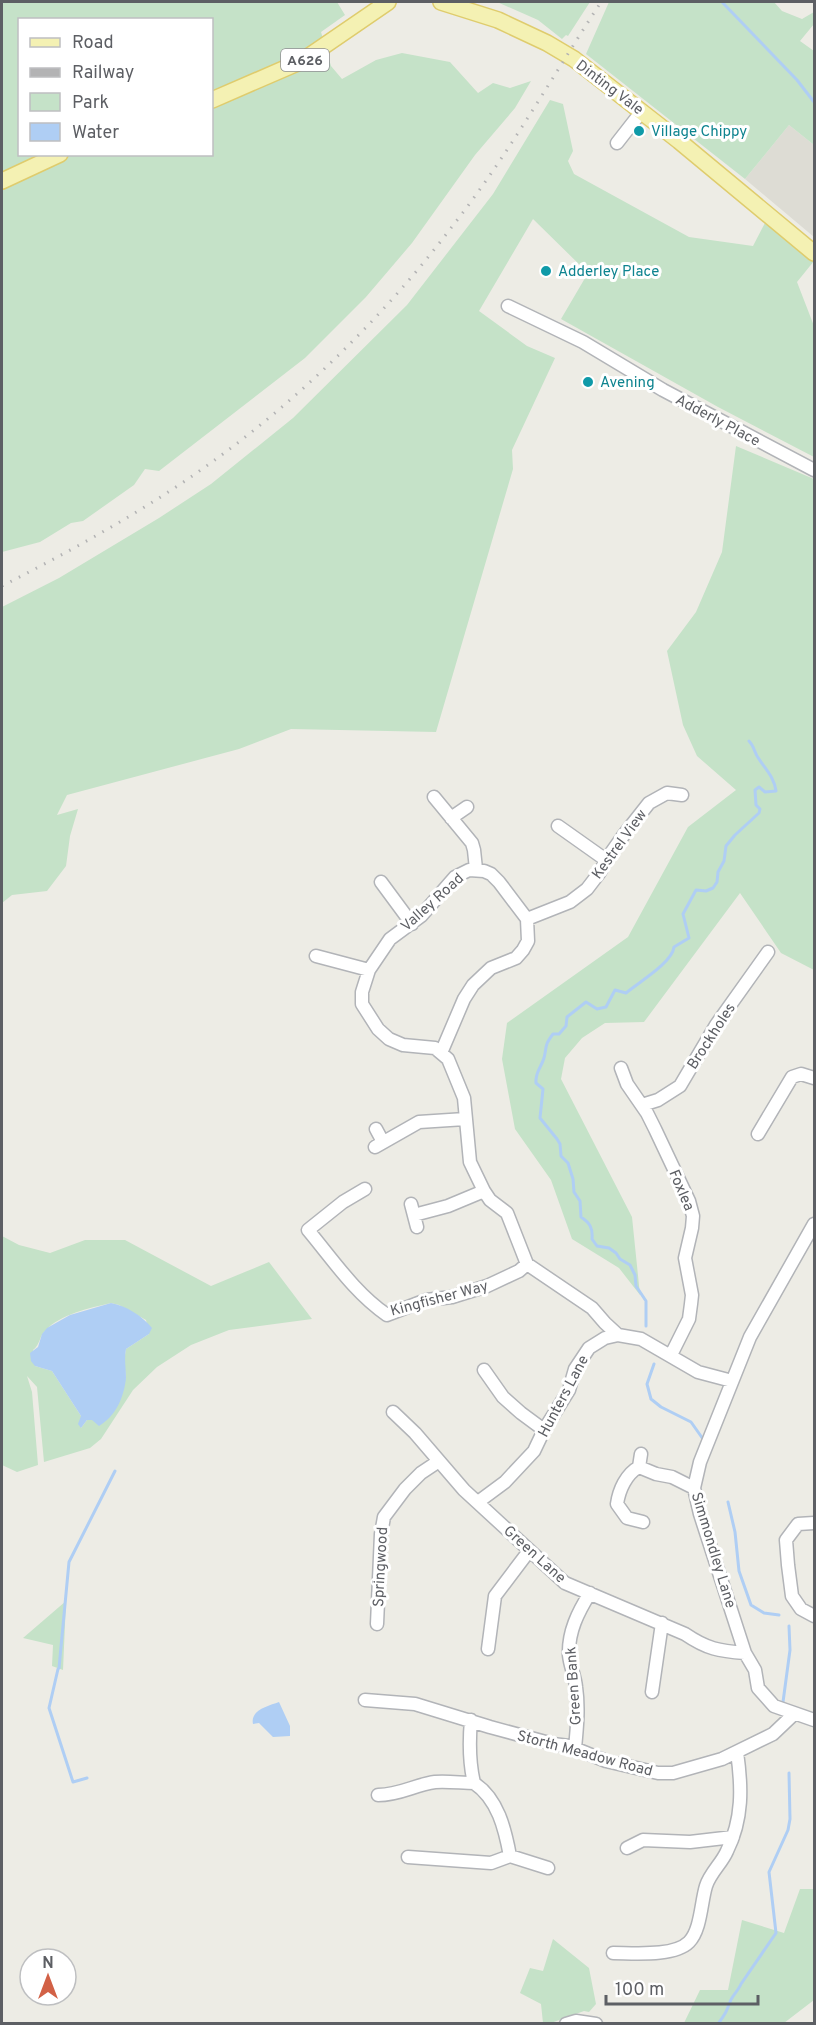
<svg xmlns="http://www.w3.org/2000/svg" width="816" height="2025" font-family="Overpass,sans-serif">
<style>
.education{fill:#dddcd4}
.green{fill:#c5e2c8;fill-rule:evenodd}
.water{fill:#afcef4}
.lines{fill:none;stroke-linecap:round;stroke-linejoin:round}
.stream{stroke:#afcef4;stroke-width:3}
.minor-casing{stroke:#b2b4b8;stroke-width:15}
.major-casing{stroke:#dfcc6d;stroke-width:18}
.minor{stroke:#fff;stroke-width:12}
.major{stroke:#f4f1b3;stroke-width:15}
.rail{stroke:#b3b3b4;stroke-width:3;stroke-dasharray:1.5 8;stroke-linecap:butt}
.culture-dot{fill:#0f9aa8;stroke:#fff;stroke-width:2}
.labels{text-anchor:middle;stroke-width:6;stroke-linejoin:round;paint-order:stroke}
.shield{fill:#fff;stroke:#8e8f92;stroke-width:1.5}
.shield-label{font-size:14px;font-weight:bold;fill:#5d5f64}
.street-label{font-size:15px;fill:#5d5f64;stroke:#fff}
.culture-label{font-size:15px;fill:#0d838f;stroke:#fff;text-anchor:start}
</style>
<rect width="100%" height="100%" fill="#edece5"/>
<!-- education -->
<path class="education" d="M789,125L814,145V237L745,179Z"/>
<!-- green -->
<path class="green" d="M2,2H337L345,15L321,32L331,66L342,79L376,60L402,53L450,62L478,93L493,83L510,88L531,81L515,108L475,155L412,243L366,297L305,358L159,471L145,469L134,485L83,521L71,523L40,542L2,552ZM20,20H212V154H20Z
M497,2H590L568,36L566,35L562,39L538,20Z
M609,2H774L782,11L802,19L814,12V24L800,41L814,51V145L789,125L745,179L586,54Z
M550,100L563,104L573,151L568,161L574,174L689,237L753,246L767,219L814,258V261L797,282L814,326V457L718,407L561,319L588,273L533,219L479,311L527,346L555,358L512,450L513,469L436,732L291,729L239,749L67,795L57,815L78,809L70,836L66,866L47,891L12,895L2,903V607L59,578L159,518L211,484L293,418L407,305L493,194Z
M736,446L814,479V970L781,953L740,893L644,1022L605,1023L582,1038L565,1058L561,1079L632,1217L640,1295L619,1268L572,1239L551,1180L515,1129L502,1059L507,1023L628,937L688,827L736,790L697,756L683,725L667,651L696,612L722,552Z
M2,1236L19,1245L50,1253L85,1240H125L211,1286L269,1262L312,1319L229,1330L191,1345L157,1367L133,1390L101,1439L90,1448L44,1462L37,1387L27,1376L32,1392L38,1465L17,1472L2,1465ZM111,1303L119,1305L146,1320L149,1334L126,1349L124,1361L126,1378L92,1420H87L81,1428V1416L52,1371L35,1366L33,1350C40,1345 39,1337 45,1331C60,1314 90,1308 111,1303Z
M66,1601L63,1670L52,1666L53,1645L23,1638Z
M800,1889H814V2000L784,2023H684L700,1990H728L742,1920L784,1933Z
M553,1939L589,1968L596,2004L589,2012L584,2011L551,2023H543L541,2004L520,1993L530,1968L543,1971Z"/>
<!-- water -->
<path class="water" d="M111,1303C127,1306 142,1316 152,1328L149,1334L126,1349C124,1359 126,1368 126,1378C124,1397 116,1416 99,1426L92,1420H87L81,1428L78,1424L81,1416L52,1371L35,1366L31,1361L30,1353L38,1347L42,1334L47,1328L70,1315Z
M279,1702L290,1726V1736L273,1737L259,1723L253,1724C250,1710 268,1706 279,1702Z"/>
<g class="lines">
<!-- stream -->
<path class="stream" d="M722,2L797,80L814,102
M646,1326V1301L636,1286L635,1275L630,1265L620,1259L616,1253L609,1248L597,1246L592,1239C593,1228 590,1223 581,1217L580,1201L574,1192L573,1179L568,1163L561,1156L560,1144L557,1139L540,1118L543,1089L536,1083C535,1072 541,1068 544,1058C547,1046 544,1046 553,1034H559L566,1026L567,1017L586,1002L597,1009L606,1007L615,990L626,993C639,982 672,963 674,947L689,938L683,914L696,890L706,891L713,888L717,882L718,872L724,861L726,846L735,835L759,813L760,809L756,805L755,790L759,787L765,792L776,791C774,777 766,770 759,759C754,753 755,747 749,741
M654,1364L647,1384L651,1399L661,1407L691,1422L703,1439
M728,1502L735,1532L739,1571L751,1605L764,1613L779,1615
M59,1668L69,1562L115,1471
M58,1669L49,1708L73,1782L87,1778
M783,1702L790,1650L789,1626
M718,2024C725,2014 726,2013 730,2002C732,1996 738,1991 741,1984L776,1933L769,1872L788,1830L790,1819L789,1773"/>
<!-- minor casing -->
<g class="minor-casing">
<path id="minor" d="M617,143L642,111
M508,306L583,342L663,390L814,470
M434,797L472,843L474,850L476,869
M451,818L467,807
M558,826L606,860
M381,882L412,924
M527,919L570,902L587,889L600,872L606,860L623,836L649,803L667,793L682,795
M316,956L369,970
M441,1053L464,999L473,985L491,968L516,958L523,950L528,941L527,919L499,882L491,874L484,871L469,870L455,877L421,916L390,939L369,970L362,992V1004L378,1029L389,1039L403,1045L435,1048L448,1059L464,1098L470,1162L484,1191L490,1200L507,1213L527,1264L592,1308L605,1323L618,1335
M621,1068L627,1084L647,1113L655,1129L689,1201L693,1216L692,1228L685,1258L692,1295L691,1304L689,1319L671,1355
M642,1105L658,1100L680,1086L716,1025L768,952
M376,1129L383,1142
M758,1134L792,1077L801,1074L814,1078
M375,1147L419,1122L465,1119
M365,1189L343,1202L308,1230C333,1260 355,1293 387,1315L426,1300L452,1297L487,1286L519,1271L527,1264
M411,1204L417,1227
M414,1215L448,1206L484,1191
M814,1224L750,1337L700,1462L694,1488L700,1514L745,1653L755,1670L758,1688L774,1706L814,1720
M484,1370L503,1397L521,1413L544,1430
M393,1412L415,1433L464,1490L565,1583L685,1634C707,1649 719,1651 745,1653
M639,1467L641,1454
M478,1502L505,1482L534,1451L544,1430L569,1390L575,1369L589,1348L605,1338L618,1335L641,1339L698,1372L732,1381
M643,1522L627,1518L617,1504C619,1490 626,1474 639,1467L656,1474L672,1477L694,1488
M814,1523L798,1524L786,1540L788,1565L792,1596L801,1609L814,1616
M377,1624L381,1534L384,1517L405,1489L421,1473L439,1461
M488,1649L495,1596L529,1551
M652,1692L662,1623
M365,1700L415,1704L490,1727L553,1744L569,1746L606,1761L658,1773H673L722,1759L773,1734L794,1714
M471,1720C469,1742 469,1762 474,1783C498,1799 505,1829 510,1856L548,1868
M575,1748C577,1728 579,1707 576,1687C575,1676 570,1666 569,1655C568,1632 578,1612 590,1593
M378,1795C400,1795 414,1785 435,1782C448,1781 462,1783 474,1783
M627,1848L643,1840L690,1842L733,1837
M408,1857L491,1863L510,1856
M613,1953C633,1953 674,1957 689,1942C701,1930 701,1902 706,1886C710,1873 722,1863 727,1851C743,1819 742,1787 737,1752
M566,2024L576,2021L596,2024"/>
</g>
<!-- major casing -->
<g class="major-casing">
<path id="major" d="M441,2L498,20L547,43L574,59L679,141L814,253
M212,100L302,61L388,2
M2,181L60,154"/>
</g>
<!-- minor -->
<use href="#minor" class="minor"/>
<!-- major -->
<use href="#major" class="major"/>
<!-- rail -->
<path class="rail" d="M2,586C74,549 146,510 212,462C302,397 384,316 451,228C507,157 552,77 601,2"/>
</g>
<!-- markers -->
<g class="culture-dot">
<circle cx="639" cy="131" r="6"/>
<circle cx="546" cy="271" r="6"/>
<circle cx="588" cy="382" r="6"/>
</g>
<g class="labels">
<!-- shield labels -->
<rect class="shield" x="281" y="49" width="48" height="22" rx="4.5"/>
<g class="shield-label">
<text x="305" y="65">A626</text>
</g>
<!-- street labels -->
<g class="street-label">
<text transform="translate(610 87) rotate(37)" y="5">Dinting Vale</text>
<text transform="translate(718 420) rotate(28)" y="5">Adderly Place</text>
<text transform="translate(619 844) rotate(-54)" y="5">Kestrel View</text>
<text transform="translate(432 902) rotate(-42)" y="5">Valley Road</text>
<text transform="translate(711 1036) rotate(-57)" y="5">Brockholes</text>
<text transform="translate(682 1190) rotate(67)" y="5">Foxlea</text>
<text transform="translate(439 1298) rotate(-15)" y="5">Kingfisher Way</text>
<text transform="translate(563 1396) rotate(-62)" y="5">Hunters Lane</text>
<text transform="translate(714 1550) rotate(73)" y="5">Simmondley Lane</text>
<text transform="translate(535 1554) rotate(42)" y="5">Green Lane</text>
<text transform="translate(380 1567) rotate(-87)" y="5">Springwood</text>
<text transform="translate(573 1686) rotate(-94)" y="5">Green Bank</text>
<text transform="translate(585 1753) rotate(15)" y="5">Storth Meadow Road</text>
</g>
<!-- culture labels -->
<g class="culture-label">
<text x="651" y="136">Village Chippy</text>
<text x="558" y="276">Adderley Place</text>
<text x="600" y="387">Avening</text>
</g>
</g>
<!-- border -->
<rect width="816" height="2025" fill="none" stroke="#5d5f64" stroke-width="6"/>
<!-- legend -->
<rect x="18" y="18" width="195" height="138" fill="#ffffff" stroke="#bebfc1" stroke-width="1.5"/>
<rect x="30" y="38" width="30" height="9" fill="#f4f1b3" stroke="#bebfc1" stroke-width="1.5"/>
<text x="72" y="48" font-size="18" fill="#5d5f64">Road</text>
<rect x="30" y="68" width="30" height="9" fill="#b3b3b4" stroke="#bebfc1" stroke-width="1.5"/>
<text x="72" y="78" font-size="18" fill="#5d5f64">Railway</text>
<rect x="30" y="93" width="30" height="18" fill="#c5e2c8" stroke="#bebfc1" stroke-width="1.5"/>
<text x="72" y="108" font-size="18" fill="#5d5f64">Park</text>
<rect x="30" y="123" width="30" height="18" fill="#afcef4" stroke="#bebfc1" stroke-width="1.5"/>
<text x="72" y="138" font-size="18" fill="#5d5f64">Water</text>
<!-- north arrow -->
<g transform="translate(48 1977)"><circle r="28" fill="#ffffff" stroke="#bebfc1" stroke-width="1.5"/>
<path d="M0-4.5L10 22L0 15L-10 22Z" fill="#d26146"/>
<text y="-9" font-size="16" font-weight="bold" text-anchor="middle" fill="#5d5f64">N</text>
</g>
<!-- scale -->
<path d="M606 1995v9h152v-9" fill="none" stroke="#5d5f64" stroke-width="3"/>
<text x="615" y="1995" font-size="18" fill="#5d5f64" stroke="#ffffff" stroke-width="4.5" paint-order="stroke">100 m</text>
</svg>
